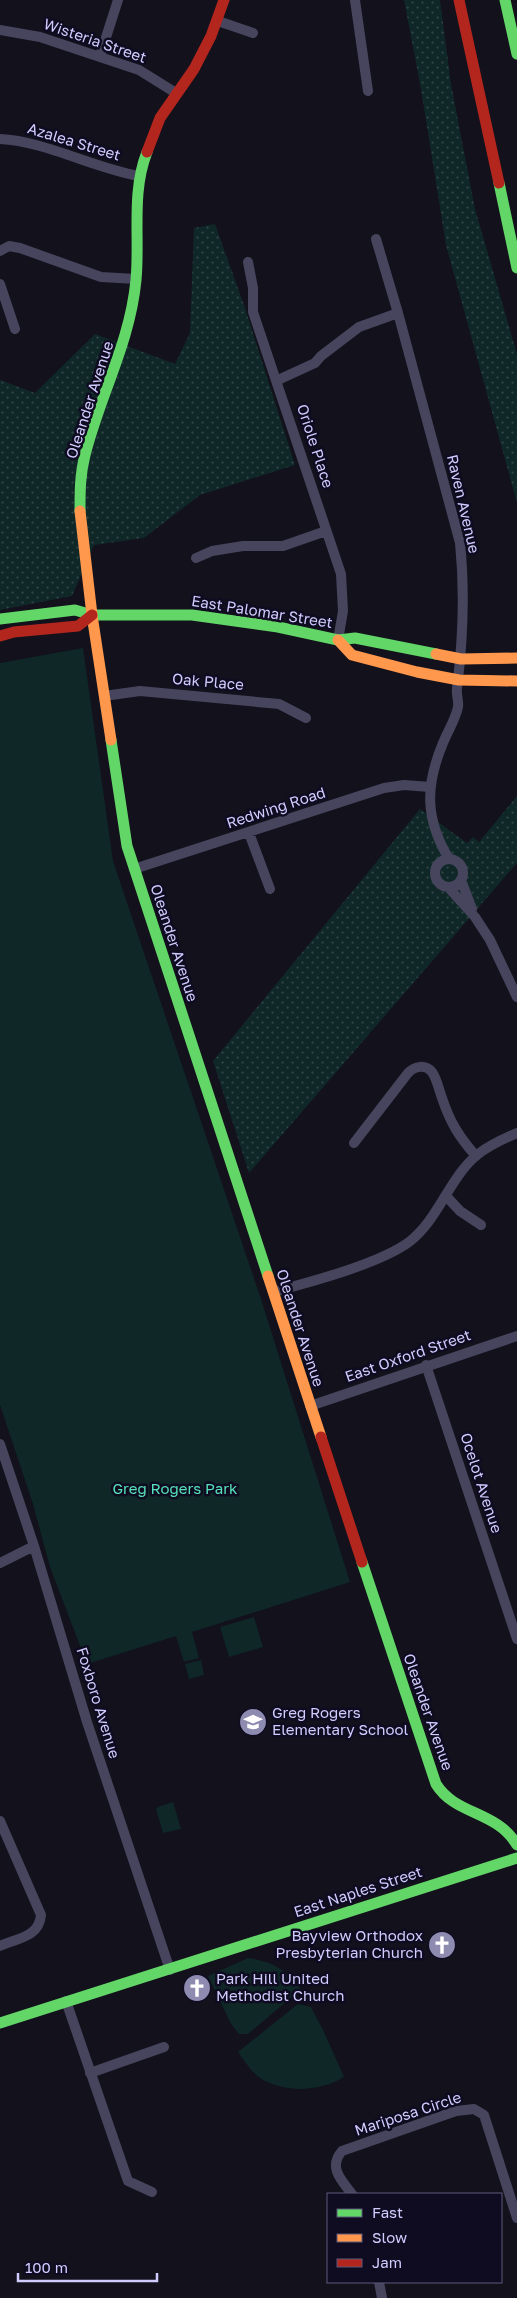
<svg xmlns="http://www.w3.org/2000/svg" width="517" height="2298" font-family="'Golos Text',sans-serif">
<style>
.grass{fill:url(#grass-dots)}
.green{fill:#0f2727}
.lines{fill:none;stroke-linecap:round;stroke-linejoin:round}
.street{stroke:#46455d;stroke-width:10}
.fast{stroke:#63d668;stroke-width:11}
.slow{stroke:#ff974d;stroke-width:11}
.jam{stroke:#b3261e;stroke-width:11}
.labels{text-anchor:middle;stroke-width:5;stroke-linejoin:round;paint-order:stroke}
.street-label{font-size:15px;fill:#d1ccff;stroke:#0f0c21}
.park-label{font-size:15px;fill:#56e1bb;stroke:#0f0c21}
.poi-label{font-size:15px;fill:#d1ccff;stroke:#0f0c21;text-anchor:start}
</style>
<defs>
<pattern id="grass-dots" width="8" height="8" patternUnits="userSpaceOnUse" patternTransform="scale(1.25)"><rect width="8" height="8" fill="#0f2727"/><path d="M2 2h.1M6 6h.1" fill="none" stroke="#314547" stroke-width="1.8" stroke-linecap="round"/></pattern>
</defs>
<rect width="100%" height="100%" fill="#12111c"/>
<!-- grass -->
<path class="grass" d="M404,0H440L451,84L475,209L517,354V503L446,245L421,89Z
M215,224L244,305L295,465L200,495L144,538L94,545L72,596L0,610V380L35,393L95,334L175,364L190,333L194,228Z
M517,796V863L249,1173L213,1061L420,809L467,843L473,837L479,842Z"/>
<!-- green -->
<path class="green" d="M83,648L113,861L261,1299L350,1582L192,1632L199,1658L184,1662L176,1636L87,1664L50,1567L33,1504L0,1405V663Z
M254,1617L263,1647L229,1657L220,1627Z
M201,1660L204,1675L189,1679L185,1664Z
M173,1802L181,1829L163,1833L156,1809L158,1807Z
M248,1958C271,1961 288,1970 301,1989L248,2034H239L231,2024L208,1976Z
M298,2004L311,2007L324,2032L344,2077C321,2091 290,2093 265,2081C253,2075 245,2062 238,2052Z"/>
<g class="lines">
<!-- street -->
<path class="street" d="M355,0L368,91
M218,21L253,33
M0,30L40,37L139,70L176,93
M100,56L118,0
M0,139C45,141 93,168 139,176
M376,239L398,313L460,543C465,592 463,640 457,688C456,695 459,701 458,707C455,721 448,730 443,743C425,786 425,819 449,859
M0,251L9,246L20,248L101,277L136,279
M248,262L253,288V312L341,574L343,611L338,640
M0,284L15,329
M278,380L315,363L321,356L359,327L398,313
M196,558L212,551L243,546H283L326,531
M104,696L140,691L279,704L306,718
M249,833L270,889
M435 873a14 14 0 1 1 28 0a14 14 0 1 1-28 0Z
M134,869L384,788L404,785L430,787
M461,880L472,909
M448,887L475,917L490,940L517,997
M354,1143L408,1073C415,1066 425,1064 432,1072C437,1079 439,1090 442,1098C450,1122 459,1137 476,1156
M446,1196L460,1211L481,1225
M273,1292C310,1282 379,1264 409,1242C439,1219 449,1178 477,1155C488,1146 503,1139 517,1133
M426,1365L517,1639
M310,1406L517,1336
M0,1444L34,1546L87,1722L170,1970
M0,1563L34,1546
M0,1821L41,1915C39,1937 18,1938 0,1946
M66,2001L128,2181L152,2192
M90,2073L164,2047
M352,2194C341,2180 328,2167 342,2151L456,2111L474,2109L484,2115L517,2218
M379,2282L382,2298"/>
<!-- fast -->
<path class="fast" d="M505,0L517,54
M499,183L517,268
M80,511C80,492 80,474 85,455C100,395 130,343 136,280C140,237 131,193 147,152
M0,619L75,610L92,615H192L278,627L338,640L355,638L436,654
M111,740L127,846L268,1276
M362,1562L436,1784C456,1816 496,1810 517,1845
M0,2023L517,1858"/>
<!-- slow -->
<path class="slow" d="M80,511L92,615L111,740
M338,640L352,655L417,672L459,680L517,681
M436,654L461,659L517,658
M268,1276L321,1437"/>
<!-- jam -->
<path class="jam" d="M459,0L499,183
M147,152L160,118L194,69L211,36L224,0
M0,636L14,632L78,626L92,615
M321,1437L362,1562"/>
</g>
<!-- icons -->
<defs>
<g id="school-disc" transform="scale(1.4375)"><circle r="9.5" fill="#8e8bb0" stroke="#0f0c21"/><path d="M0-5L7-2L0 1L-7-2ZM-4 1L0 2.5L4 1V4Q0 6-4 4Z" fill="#fff"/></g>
<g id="church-disc" transform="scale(1.4375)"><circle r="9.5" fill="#8e8bb0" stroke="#0f0c21"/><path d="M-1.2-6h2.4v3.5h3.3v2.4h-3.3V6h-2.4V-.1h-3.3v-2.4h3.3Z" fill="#fff"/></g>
</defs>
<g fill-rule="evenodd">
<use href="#school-disc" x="253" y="1722"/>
<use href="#church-disc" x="442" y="1945"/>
<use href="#church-disc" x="197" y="1988"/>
</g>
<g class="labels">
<!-- street labels -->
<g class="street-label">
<text transform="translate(95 41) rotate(19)" y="5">Wisteria Street</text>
<text transform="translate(74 142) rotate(17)" y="5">Azalea Street</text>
<text transform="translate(90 400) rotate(-72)" y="5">Oleander Avenue</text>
<text transform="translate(315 446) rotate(72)" y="5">Oriole Place</text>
<text transform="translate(463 504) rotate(77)" y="5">Raven Avenue</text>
<text transform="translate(262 612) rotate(9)" y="5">East Palomar Street</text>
<text transform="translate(208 682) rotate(5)" y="5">Oak Place</text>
<text transform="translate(276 808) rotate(-18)" y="5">Redwing Road</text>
<text transform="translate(174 943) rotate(72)" y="5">Oleander Avenue</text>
<text transform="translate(300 1328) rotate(72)" y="5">Oleander Avenue</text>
<text transform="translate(408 1356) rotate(-19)" y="5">East Oxford Street</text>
<text transform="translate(481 1483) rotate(72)" y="5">Ocelot Avenue</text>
<text transform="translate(98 1703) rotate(73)" y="5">Foxboro Avenue</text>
<text transform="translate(428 1712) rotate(71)" y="5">Oleander Avenue</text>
<text transform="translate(358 1892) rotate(-18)" y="5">East Naples Street</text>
<text transform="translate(408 2114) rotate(-18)" y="5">Mariposa Circle</text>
</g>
<!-- park labels -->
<g class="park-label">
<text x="175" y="1494">Greg Rogers Park</text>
</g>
<!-- poi labels -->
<g class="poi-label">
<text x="272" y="1718">Greg Rogers<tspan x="272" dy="17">Elementary School</tspan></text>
<text x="423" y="1941" text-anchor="end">Bayview Orthodox<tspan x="423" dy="17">Presbyterian Church</tspan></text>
<text x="216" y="1984">Park Hill United<tspan x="216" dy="17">Methodist Church</tspan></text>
</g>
</g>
<!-- legend -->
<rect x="327" y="2193" width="175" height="90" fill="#0f0c21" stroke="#5d597a"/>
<rect x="337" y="2209" width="25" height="8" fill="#63d668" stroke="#5d597a"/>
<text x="372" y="2218" font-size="15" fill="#d1ccff">Fast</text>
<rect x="337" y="2234" width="25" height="8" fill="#ff974d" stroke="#5d597a"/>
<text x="372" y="2243" font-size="15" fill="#d1ccff">Slow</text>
<rect x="337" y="2259" width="25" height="8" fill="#b3261e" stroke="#5d597a"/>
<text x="372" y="2268" font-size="15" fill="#d1ccff">Jam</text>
<!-- scale -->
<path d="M18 2273v8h139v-8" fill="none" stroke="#d1ccff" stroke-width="2.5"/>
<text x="25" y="2273" font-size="15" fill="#d1ccff" stroke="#0f0c21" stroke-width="4" paint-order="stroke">100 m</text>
</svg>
